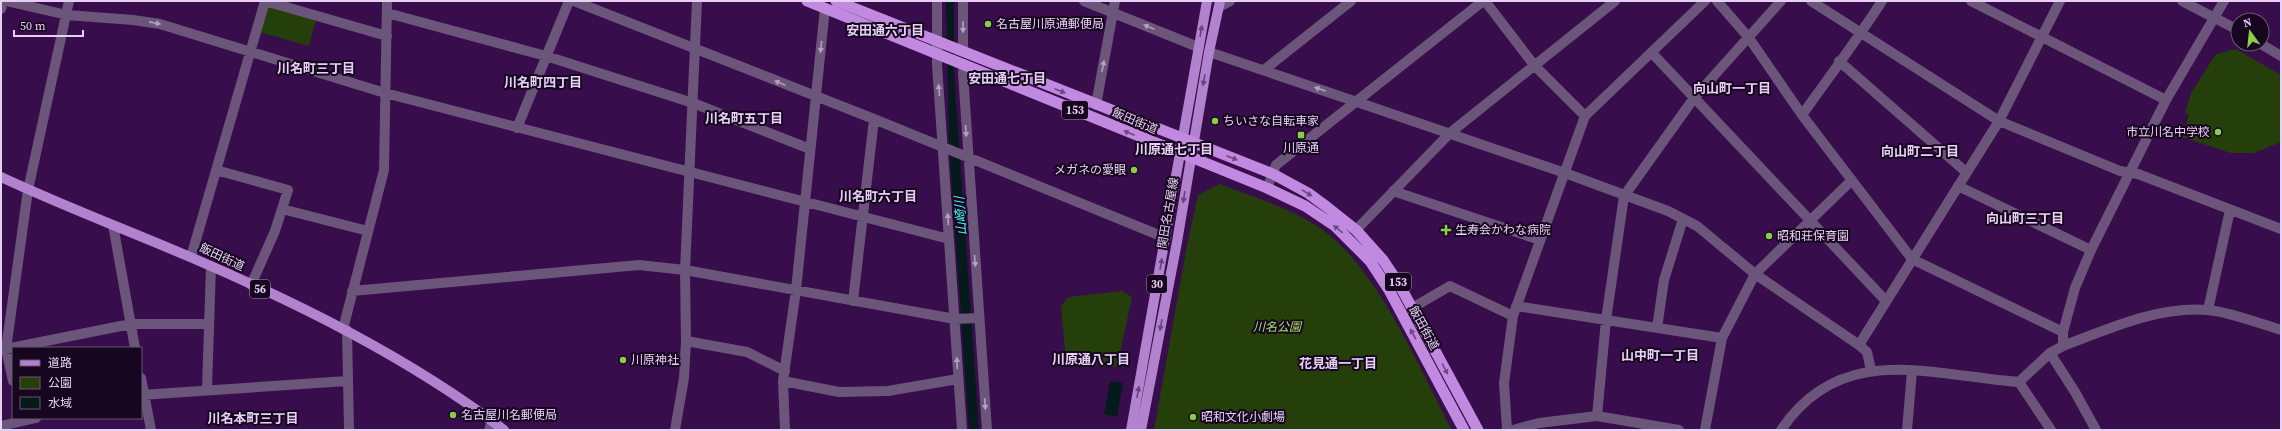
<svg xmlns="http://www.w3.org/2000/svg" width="2282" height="431" font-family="'Source Serif 4','Noto Sans JP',serif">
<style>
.green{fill:#253f0b}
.water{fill:#051b1b}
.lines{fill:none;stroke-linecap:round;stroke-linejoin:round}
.minor{stroke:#6c557a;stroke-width:10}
.tertiary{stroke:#6c557a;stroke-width:10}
.primary{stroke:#b382cf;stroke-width:10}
.trunk{stroke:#c18ae0;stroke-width:11}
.oneway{fill:#b59fc3}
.oneway2{fill:#654477}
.oneway3{fill:#6c4880}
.poi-dot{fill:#8ace48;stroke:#17061f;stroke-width:1.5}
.labels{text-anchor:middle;stroke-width:4;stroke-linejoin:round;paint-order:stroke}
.shield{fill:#17061f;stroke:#a893b4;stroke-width:1}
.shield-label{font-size:11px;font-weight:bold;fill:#e6d0f4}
.poi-label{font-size:12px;fill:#e6d0f4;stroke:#17061f;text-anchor:start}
.street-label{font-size:12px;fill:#e6d0f4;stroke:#17061f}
.park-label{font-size:12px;font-style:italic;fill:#a0e464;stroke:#17061f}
.neighbourhood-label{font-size:13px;font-weight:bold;fill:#e6d0f4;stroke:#17061f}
.water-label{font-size:13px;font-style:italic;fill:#43f7f3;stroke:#17061f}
</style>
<rect width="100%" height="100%" fill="#370d4b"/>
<!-- green -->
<path class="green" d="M268,5L316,20L309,46L260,32Z
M2236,49L2281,75V142L2254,153H2231L2182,137L2189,115L2185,113L2191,93L2216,54Z
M1220,184C1253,197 1290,208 1320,228C1379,269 1418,367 1452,430H1154L1187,245L1198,195Z
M1122,291L1132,297L1117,367L1066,361L1061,306L1068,297Z"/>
<!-- water -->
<path class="water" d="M946,1H954V73L979,430H969L949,144Z
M1110,381L1123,383L1117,417L1104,414Z"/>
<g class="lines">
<!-- minor -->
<path class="minor" d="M6,1L67,15L133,20L160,24L385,93L949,239
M574,1L874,119L1166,238
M937,1V65L962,430
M963,1V52
M1084,1L1198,47
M1485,1L1534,65L1585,116
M1717,1L1749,38L1802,115L1912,259L2063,332
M1811,1L1999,121L2120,171L2138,174L2281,229
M1971,1L2166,100
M2182,1L2238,30
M1219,7L1230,1
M387,13L546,56L693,103L810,149
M2261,44L2281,56
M1209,52L1357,102
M1652,53L1886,301
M1839,61L1966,172
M964,64L963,73L987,430
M1264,70L1351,1
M1096,105L1115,1
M1802,115C1829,77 1857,40 1882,1
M517,128L569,1
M216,170L288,190L275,231L251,285
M1958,186L2091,250
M1393,191L1540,240
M282,209L368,231
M113,225L135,348
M1356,230L1450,133L1615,1
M191,257L265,1L387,36
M352,291L639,265L685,270L955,319L979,318
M853,301L874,119
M1516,306L1722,338
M1412,308L1450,286L1513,316
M2208,310L2230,210
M1657,328L1664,280L1683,219
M343,329L384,170L387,1
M347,330L349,430
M686,341L747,352L785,371
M1859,345L1999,121L2060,1
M1,350L131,324H208
M2050,353L2075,392L2096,430
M141,378L151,430
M13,381L6,349L28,190L69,1
M783,381L839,392L888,391L958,379
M207,389L211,266
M141,395L347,381
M1597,416L1606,320L1624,196L1694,98L1781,1
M1,426L36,418
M489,430L492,421
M785,430L783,381L796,290L825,8
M1507,430L1504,383L1513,316L1585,116L1705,1
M1513,430L1539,423L1597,416L1679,430
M1705,430L1722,338L1755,274L1852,180
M1907,430L1912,371"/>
<!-- tertiary -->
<path class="tertiary" d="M1,9L3,1
M1357,102L1565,173L1668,211L1697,226L1755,274L1859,345L1867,352L1871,370
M1267,188L1276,165L1483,1
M2063,346C2108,329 2158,306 2207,310C2227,311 2261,324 2281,330
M2019,382L2051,430
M675,430L684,378L686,341L685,270L697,1
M1781,430C1841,341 1929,375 2019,382L2050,353L2063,346V332L2075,288L2091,250L2166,100L2224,1"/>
<!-- primary -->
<path class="primary" d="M1,177C63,206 127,230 190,257C300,304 409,358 504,430
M1131,430L1207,1
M1141,430L1177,242L1209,52L1220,1"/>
<!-- trunk -->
<path class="trunk" d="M807,1L1267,188L1305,206L1335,226L1370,261L1389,290L1464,430
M836,1L1273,174L1308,193L1327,207L1356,230L1383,260L1399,284L1478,430"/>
</g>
<!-- one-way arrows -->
<defs><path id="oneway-solid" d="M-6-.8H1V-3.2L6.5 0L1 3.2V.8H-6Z"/></defs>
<g class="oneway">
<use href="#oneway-solid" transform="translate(155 23) rotate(11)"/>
<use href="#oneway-solid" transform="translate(963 27) rotate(90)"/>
<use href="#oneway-solid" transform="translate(1149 27) rotate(-158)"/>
<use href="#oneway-solid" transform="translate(821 47) rotate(96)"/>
<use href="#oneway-solid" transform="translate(1103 66) rotate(-79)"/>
<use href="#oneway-solid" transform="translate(780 83) rotate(-158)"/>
<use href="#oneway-solid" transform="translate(1320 89) rotate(-161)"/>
<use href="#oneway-solid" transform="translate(939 90) rotate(-95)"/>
<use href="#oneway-solid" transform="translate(966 131) rotate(86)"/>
<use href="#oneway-solid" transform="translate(948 219) rotate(-94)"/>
<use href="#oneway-solid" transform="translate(975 261) rotate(86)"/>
<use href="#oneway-solid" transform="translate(957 363) rotate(-93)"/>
<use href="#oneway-solid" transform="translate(985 404) rotate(86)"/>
</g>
<g class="oneway2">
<use href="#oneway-solid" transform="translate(1201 31) rotate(-80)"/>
<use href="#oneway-solid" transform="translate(1204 80) rotate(100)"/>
<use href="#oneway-solid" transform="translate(1184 197) rotate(99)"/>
<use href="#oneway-solid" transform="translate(1161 264) rotate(-80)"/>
<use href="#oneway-solid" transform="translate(1161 325) rotate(101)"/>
<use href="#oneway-solid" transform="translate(1138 392) rotate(-80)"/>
</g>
<g class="oneway3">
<use href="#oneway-solid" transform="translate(1060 91) rotate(21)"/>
<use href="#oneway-solid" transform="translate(1129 133) rotate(-157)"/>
<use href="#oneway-solid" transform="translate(1232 158) rotate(21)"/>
<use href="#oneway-solid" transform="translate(1307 193) rotate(32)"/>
<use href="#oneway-solid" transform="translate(1338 229) rotate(-141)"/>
<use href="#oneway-solid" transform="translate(1413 334) rotate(-119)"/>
<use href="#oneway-solid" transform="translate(1445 369) rotate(62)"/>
</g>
<!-- markers -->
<g class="poi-dot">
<circle cx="988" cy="24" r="4"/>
<circle cx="1215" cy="121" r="4"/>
<circle cx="2218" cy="132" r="4"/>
<rect x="1297" y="131" width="8" height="8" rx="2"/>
<circle cx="1134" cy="170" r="4"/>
<path d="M1444 224h4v4h4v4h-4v4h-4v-4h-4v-4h4z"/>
<circle cx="1769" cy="236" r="4"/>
<circle cx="623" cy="360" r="4"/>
<circle cx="453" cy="415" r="4"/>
<circle cx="1193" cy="417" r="4"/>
</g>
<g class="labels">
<!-- shield labels -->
<g class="shield">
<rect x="1062" y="101" width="26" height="18" rx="3"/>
<rect x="1385" y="273" width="26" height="18" rx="3"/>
<rect x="1147" y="275" width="20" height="18" rx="3"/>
<rect x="250" y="280" width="20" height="18" rx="3"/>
</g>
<g class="shield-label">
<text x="1075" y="114">153</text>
<text x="1398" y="286">153</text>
<text x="1157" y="288">30</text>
<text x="260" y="293">56</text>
</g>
<!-- poi labels -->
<g class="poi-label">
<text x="996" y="28">名古屋川原通郵便局</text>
<text x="1223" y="125">ちいさな自転車家</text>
<text x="2210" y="136" text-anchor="end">市立川名中学校</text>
<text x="1301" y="152" text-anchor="middle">川原通</text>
<text x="1126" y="174" text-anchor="end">メガネの愛眼</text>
<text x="1455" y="234">生寿会かわな病院</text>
<text x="1777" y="240">昭和荘保育園</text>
<text x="631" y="364">川原神社</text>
<text x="461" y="419">名古屋川名郵便局</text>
<text x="1201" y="421">昭和文化小劇場</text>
</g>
<!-- street labels -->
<g class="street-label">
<text transform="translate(1135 121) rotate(23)" y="4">飯田街道</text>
<text transform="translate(1168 213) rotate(-80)" y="4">関田名古屋線</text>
<text transform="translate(222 257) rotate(25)" y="4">飯田街道</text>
<text transform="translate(1424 328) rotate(61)" y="4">飯田街道</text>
</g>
<!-- park labels -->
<g class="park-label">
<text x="1277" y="331">川名公園</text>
</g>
<!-- neighbourhood labels -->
<g class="neighbourhood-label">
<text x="885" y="35">安田通六丁目</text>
<text x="316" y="73">川名町三丁目</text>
<text x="1007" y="83">安田通七丁目</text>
<text x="543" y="87">川名町四丁目</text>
<text x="1732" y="93">向山町一丁目</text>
<text x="744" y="123">川名町五丁目</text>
<text x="1174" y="154">川原通七丁目</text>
<text x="1920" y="156">向山町二丁目</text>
<text x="878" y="201">川名町六丁目</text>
<text x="2025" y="223">向山町三丁目</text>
<text x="1660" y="360">山中町一丁目</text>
<text x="1091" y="364">川原通八丁目</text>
<text x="1338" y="368">花見通一丁目</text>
<text x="253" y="423">川名本町三丁目</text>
</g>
<!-- water labels -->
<g class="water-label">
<text transform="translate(960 216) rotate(-94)" y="5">山崎川</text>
</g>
</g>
<!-- border -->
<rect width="2282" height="431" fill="none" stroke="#e6d0f4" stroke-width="4"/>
<!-- legend -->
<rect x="12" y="347" width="130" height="72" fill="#17061f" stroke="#6a5774"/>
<rect x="20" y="360" width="20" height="6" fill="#b382cf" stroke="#6a5774"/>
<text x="48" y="367" font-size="12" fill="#e6d0f4">道路</text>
<rect x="20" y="377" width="20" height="12" fill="#253f0b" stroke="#6a5774"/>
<text x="48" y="387" font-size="12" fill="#e6d0f4">公園</text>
<rect x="20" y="397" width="20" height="12" fill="#051b1b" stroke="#6a5774"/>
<text x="48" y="407" font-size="12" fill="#e6d0f4">水域</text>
<!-- north arrow -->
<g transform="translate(2250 32) rotate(345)"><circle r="19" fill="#17061f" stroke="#6a5774"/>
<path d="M0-3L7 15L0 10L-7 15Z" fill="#8ace48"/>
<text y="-6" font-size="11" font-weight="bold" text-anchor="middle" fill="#e6d0f4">N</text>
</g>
<!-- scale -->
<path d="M14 30v6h69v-6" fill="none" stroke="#e6d0f4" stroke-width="2"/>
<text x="20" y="30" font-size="12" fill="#e6d0f4" stroke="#17061f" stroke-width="3" paint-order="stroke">50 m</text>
</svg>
